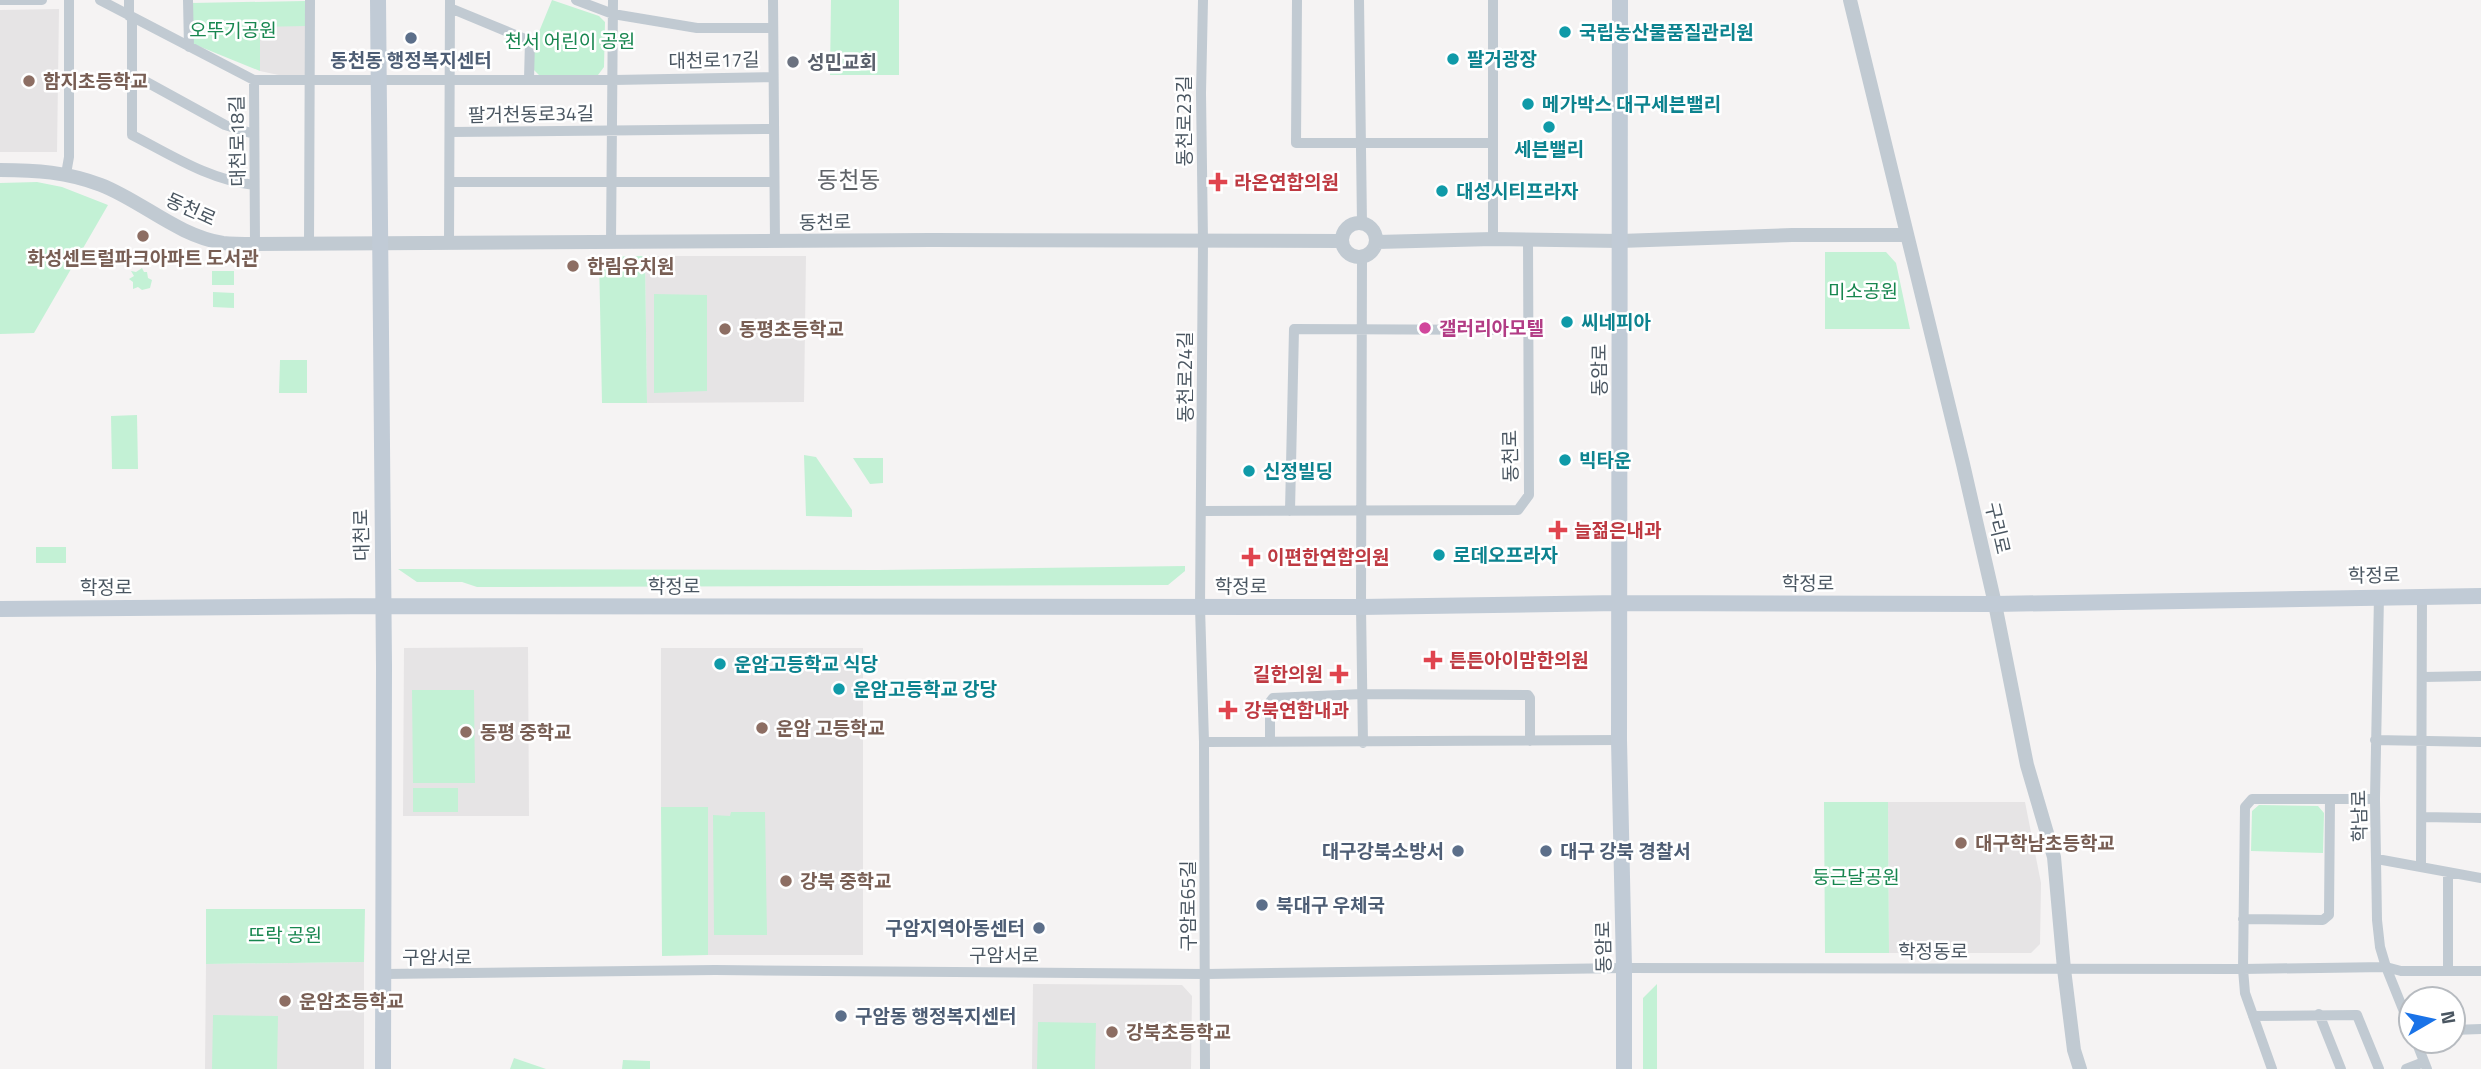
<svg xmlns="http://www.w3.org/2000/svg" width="2481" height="1069" font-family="'Titillium Web','Noto Sans KR',sans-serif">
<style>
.education{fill:#e6e4e5}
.green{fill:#c3f1d5}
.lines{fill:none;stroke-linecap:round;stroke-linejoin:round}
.minor{stroke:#c1cad2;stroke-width:10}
.tertiary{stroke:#c1cad2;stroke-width:14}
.secondary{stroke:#c1cbd6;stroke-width:16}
.culture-dot{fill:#0f9aa8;stroke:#fff;stroke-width:2.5}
.service-dot{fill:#5c6f8a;stroke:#fff;stroke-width:2.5}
.worship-dot{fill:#6b7280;stroke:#fff;stroke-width:2.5}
.education-dot{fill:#8d6e63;stroke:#fff;stroke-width:2.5}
.health-dot{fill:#e0444e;stroke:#fff;stroke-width:2.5}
.hotel-dot{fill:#d1479c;stroke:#fff;stroke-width:2.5}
.labels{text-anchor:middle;stroke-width:5;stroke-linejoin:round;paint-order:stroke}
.park-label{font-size:19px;fill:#17864f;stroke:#fff}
.culture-label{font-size:19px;font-weight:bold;fill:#0d838f;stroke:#fff;text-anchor:start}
.service-label{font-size:19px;font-weight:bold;fill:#4e5e75;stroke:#fff;text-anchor:start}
.street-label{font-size:19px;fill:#4a5661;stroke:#fff}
.worship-label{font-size:19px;font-weight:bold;fill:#5b616d;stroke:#fff;text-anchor:start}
.education-label{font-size:19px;font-weight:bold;fill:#785e54;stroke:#fff;text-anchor:start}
.health-label{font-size:19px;font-weight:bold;fill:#be3a42;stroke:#fff;text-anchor:start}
.hotel-label{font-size:19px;font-weight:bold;fill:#b23c85;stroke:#fff;text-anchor:start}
.quarter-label{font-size:23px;fill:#5f6368;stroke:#fff}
</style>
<rect width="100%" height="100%" fill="#f5f3f3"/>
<!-- education -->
<path class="education" d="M59,9L57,152H0V10Z
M260,26H305V75L288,77L260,71Z
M645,256H806L804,402L647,403Z
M528,647L529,816H403L404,648Z
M661,648H863V955H708V808L661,807Z
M1888,802H2025L2041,883L2040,944L2031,953H1889Z
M364,962V1069H205L206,964Z
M1033,984L1182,985L1192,996L1191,1069H1032Z"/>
<!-- green -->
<path class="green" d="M552,0L599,16L605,22L604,67L598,75H539L533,69L534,44Z
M831,0H899V75H830Z
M305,1V26L260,27V71L191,43V3Z
M37,182L62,187L108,205L34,333L0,334V183Z
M1825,252H1886L1896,263L1910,329H1825Z
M645,256L647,403H602L599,257Z
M142,268L144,272H147L148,278L152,280L150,288L142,290L138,287L133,289V282L129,279L134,276L131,271L136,272Z
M212,271H234V285H212Z
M213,292L234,293V308L213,307Z
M654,294L707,295V391L654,393Z
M280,360H307V393H279Z
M137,415L138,469H112L111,416Z
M804,455L816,457L852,510V517L806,516Z
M853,458H883V483L870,484Z
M36,547H66V563H36Z
M1185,566V571L1168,585L477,587L462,582H417L398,569L879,570Z
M412,690H474L475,783H413Z
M413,788H458V812H413Z
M1824,802H1888L1889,953H1825Z
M2259,805L2318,806L2324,813L2323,853L2251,851L2252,811Z
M661,807H708V955L662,956Z
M731,812H765L767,935H714L713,815L730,816Z
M206,909H365L364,962L206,964Z
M1657,984V1069H1643V998Z
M213,1015L278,1016L277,1069H212Z
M1038,1022L1096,1023L1095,1069H1037Z
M514,1058L546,1069H510Z
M623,1060L650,1061V1069H622Z"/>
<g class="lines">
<!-- minor -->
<path class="minor" d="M0,0H42
M100,0L254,80H614L773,77
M188,0L189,47
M576,0L613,14L697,28H773
M773,0L775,242
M1203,0L1201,93L1203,242L1200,607L1204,742L1205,1069
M1297,0L1296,143H1493
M1359,0L1362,223
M450,8L530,41L529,79
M129,16V0
M132,17V135C171,155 209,180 254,185
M132,74L225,125L254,134
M254,80L255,244
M450,132L774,129
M66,174L69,157V0
M450,182H774
M1493,239V0
M611,242L613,0
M309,243L310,0
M449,243L450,0
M1362,258L1361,607L1363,743
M1202,511L1518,510L1529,495L1528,240
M1290,511L1294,329L1528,330
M2379,596L2375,799L2377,920L2380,947L2386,967L2411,1029
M2423,677L2481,676
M2375,740L2481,742
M1204,742L1619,740
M1270,742V702L1273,698L1362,694L1528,695L1530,698V741
M2422,817L2481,818
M2377,859L2481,878
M2421,867L2422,596
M2448,873V970
M2243,919L2323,920L2329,915L2330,799
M383,974L715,970L1206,974L1624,968L2243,969L2386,967L2401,971H2481
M2319,1014L2341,1069
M2253,1016L2357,1015L2379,1069
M2453,1030L2481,1029
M2416,1041L2427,1069
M2272,1069L2245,993L2243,969L2245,807L2252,799H2375
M2406,1069L2424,1062"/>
<!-- tertiary -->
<path class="tertiary" d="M1850,0L1963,464L1995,604L2027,765L2054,857L2064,969L2074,1050L2080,1069
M0,170C36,170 67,172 101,185C142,201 178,236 223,243C233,244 245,244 255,244L931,240L1341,241
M1342 240a17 17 0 1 1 34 0a17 17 0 1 1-34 0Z
M1377,242L1493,239L1620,241L1792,235H1907"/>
<!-- secondary -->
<path class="secondary" d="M378,0L384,666L383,1069
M1620,0L1619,740L1624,968V1069
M0,609L383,606L1361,607L1619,603L1995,604L2481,596"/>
</g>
<!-- markers -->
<g class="culture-dot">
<circle cx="1565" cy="32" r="7"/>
<circle cx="1453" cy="59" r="7"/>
<circle cx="1528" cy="104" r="7"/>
<circle cx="1549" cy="127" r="7"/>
<circle cx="1442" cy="191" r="7"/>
<circle cx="1567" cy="322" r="7"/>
<circle cx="1565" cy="460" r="7"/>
<circle cx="1249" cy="471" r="7"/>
<circle cx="1439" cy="555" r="7"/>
<circle cx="720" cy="664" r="7"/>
<circle cx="839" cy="689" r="7"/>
</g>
<g class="service-dot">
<circle cx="411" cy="38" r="7"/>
<circle cx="1458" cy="851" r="7"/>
<circle cx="1546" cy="851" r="7"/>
<circle cx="1262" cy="905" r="7"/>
<circle cx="1039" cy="928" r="7"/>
<circle cx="841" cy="1016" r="7"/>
</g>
<circle class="worship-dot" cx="793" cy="62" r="7"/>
<g class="education-dot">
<circle cx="29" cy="81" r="7"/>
<circle cx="143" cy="236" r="7"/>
<circle cx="573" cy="266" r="7"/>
<circle cx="725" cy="329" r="7"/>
<circle cx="762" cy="728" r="7"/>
<circle cx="466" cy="732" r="7"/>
<circle cx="1961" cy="843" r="7"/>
<circle cx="786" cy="881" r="7"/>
<circle cx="285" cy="1001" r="7"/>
<circle cx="1112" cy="1032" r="7"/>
</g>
<g class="health-dot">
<path d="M1214.5 171.5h7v7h7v7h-7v7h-7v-7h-7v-7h7z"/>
<path d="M1554.5 519.5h7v7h7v7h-7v7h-7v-7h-7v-7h7z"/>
<path d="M1247.5 546.5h7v7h7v7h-7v7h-7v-7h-7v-7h7z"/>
<path d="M1429.5 649.5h7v7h7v7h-7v7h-7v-7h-7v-7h7z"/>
<path d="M1335.5 663.5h7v7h7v7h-7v7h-7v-7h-7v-7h7z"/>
<path d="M1224.5 699.5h7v7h7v7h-7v7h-7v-7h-7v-7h7z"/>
</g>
<circle class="hotel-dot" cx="1425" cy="328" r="7"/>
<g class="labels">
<!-- park labels -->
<g class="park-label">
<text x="233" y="37">오뚜기공원</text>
<text x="570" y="48">천서 어린이 공원</text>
<text x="1863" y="298">미소공원</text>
<text x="1856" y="884">둥근달공원</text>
<text x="285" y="942">뜨락 공원</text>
</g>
<!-- culture labels -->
<g class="culture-label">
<text x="1579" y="39">국립농산물품질관리원</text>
<text x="1467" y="66">팔거광장</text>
<text x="1542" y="111">메가박스 대구세븐밸리</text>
<text x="1549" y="156" text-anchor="middle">세븐밸리</text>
<text x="1456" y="198">대성시티프라자</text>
<text x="1581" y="329">씨네피아</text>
<text x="1579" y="467">빅타운</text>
<text x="1263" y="478">신정빌딩</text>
<text x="1453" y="562">로데오프라자</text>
<text x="734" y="671">운암고등학교 식당</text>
<text x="853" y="696">운암고등학교 강당</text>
</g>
<!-- service labels -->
<g class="service-label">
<text x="411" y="67" text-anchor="middle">동천동 행정복지센터</text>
<text x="1444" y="858" text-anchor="end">대구강북소방서</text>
<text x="1560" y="858">대구 강북 경찰서</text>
<text x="1276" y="912">북대구 우체국</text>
<text x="1025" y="935" text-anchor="end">구암지역아동센터</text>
<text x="855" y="1023">구암동 행정복지센터</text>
</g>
<!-- street labels -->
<g class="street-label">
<text transform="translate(714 60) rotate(-1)" y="7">대천로17길</text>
<text transform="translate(531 114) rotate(-1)" y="7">팔거천동로34길</text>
<text transform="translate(1184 121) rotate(-90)" y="7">동천로23길</text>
<text transform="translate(237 141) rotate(-91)" y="7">대천로18길</text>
<text transform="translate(191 209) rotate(24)" y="7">동천로</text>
<text transform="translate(825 222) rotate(-1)" y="7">동천로</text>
<text transform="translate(1599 370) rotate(-90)" y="7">동암로</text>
<text transform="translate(1185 377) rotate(-90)" y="7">동천로24길</text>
<text transform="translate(1510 456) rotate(-91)" y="7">동천로</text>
<text transform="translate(1998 528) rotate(77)" y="7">구리로</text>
<text transform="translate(361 535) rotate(-91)" y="7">대천로</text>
<text transform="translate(2374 575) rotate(-1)" y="7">학정로</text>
<text x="1808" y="590">학정로</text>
<text x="674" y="593">학정로</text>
<text x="1241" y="593">학정로</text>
<text x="106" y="594">학정로</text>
<text transform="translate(2359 816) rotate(-91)" y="7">학남로</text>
<text transform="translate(1188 906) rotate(-90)" y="7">구암로65길</text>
<text transform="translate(1603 947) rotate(-91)" y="7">동암로</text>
<text x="1933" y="958">학정동로</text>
<text x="1004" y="962">구암서로</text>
<text x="437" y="964">구암서로</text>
</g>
<!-- worship labels -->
<g class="worship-label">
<text x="807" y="69">성민교회</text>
</g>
<!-- education labels -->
<g class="education-label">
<text x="43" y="88">함지초등학교</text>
<text x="143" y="265" text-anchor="middle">화성센트럴파크아파트 도서관</text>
<text x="587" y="273">한림유치원</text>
<text x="739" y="336">동평초등학교</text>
<text x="776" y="735">운암 고등학교</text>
<text x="480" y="739">동평 중학교</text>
<text x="1975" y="850">대구학남초등학교</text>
<text x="800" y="888">강북 중학교</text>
<text x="299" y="1008">운암초등학교</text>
<text x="1126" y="1039">강북초등학교</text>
</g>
<!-- health labels -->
<g class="health-label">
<text x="1234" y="189">라온연합의원</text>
<text x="1574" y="537">늘젊은내과</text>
<text x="1267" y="564">이편한연합의원</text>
<text x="1449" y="667">튼튼아이맘한의원</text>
<text x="1323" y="681" text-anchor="end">길한의원</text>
<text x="1244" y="717">강북연합내과</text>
</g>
<!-- hotel labels -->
<g class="hotel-label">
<text x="1439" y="335">갤러리아모텔</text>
</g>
<!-- quarter labels -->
<g class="quarter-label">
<text x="849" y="188">동천동</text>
</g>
</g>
<!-- north arrow -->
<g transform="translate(2432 1020) rotate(81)"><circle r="33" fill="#ffffff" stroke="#b7bbc0" stroke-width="2"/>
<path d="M0-5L12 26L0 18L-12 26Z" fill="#1a73e8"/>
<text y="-10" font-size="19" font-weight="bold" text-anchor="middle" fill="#4a5661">N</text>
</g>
</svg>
